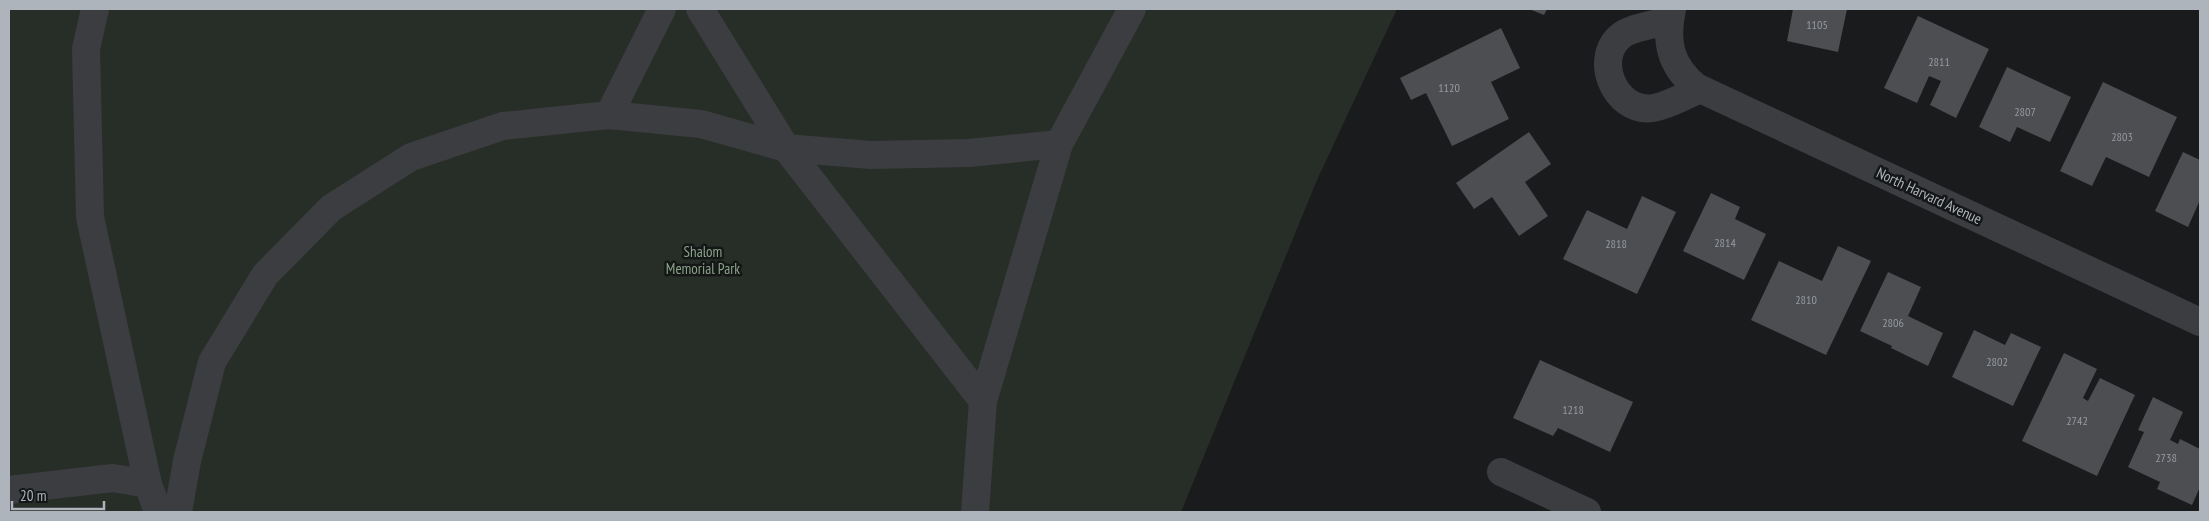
<svg xmlns="http://www.w3.org/2000/svg" width="2209" height="521" font-family="'PT Sans Narrow',sans-serif">
<style>
.green{fill:#272e27}
.building{fill:#4c4e51}
.lines{fill:none;stroke-linecap:round;stroke-linejoin:round}
.minor{stroke:#3c3d41;stroke-width:28}
.labels{text-anchor:middle;stroke-width:5;stroke-linejoin:round;paint-order:stroke}
.number-label{font-size:12px;fill:#969aa0}
.street-label{font-size:15px;fill:#aeb4bb;stroke:#151617}
.park-label{font-size:15px;fill:#89a487;stroke:#151617}
</style>
<rect width="100%" height="100%" fill="#1a1b1c"/>
<!-- green -->
<path class="green" d="M9,9H1397L1317,180L1181,512H9Z"/>
<!-- building -->
<path class="building" d="M1529,9H1547L1544,15Z
M1793,9H1847L1838,52L1787,41Z
M1918,16L1989,49L1956,118L1930,105L1941,81L1929,76L1917,103L1884,88Z
M1501,28L1520,68L1491,82L1509,119L1452,146L1426,93L1411,100L1400,78Z
M2007,67L2071,97L2050,142L2017,127L2010,142L1979,127Z
M2103,82L2177,117L2149,177L2106,157L2092,186L2060,171Z
M1529,132L1551,164L1525,182L1548,216L1519,236L1492,197L1474,209L1456,183Z
M2183,152L2200,160V200L2188,227L2155,211Z
M1711,193L1740,207L1735,219L1766,234L1744,280L1683,251Z
M1642,196L1676,212L1637,294L1563,259L1587,210L1627,229Z
M1838,246L1871,261L1826,355L1751,320L1779,261L1822,281Z
M1888,272L1921,287L1908,316L1943,333L1928,366L1891,348L1892,346L1860,331Z
M1974,330L2005,345L2011,333L2041,347L2013,406L1952,377Z
M2064,353L2097,369L2083,398L2088,401L2100,378L2135,395L2097,476L2022,441Z
M1540,360L1633,402L1610,452L1558,428L1553,436L1513,418Z
M2153,397L2183,412L2170,440L2178,444L2180,439L2200,449V487L2192,505L2157,489L2160,482L2128,467L2144,432L2138,430Z"/>
<g class="lines">
<!-- minor -->
<path class="minor" d="M95,9L86,49L90,217L148,484
M700,9L786,148L983,401
M1672,9C1665,42 1670,65 1696,87L2200,322
M1670,20C1658,24 1635,27 1625,33C1590,54 1614,114 1653,108C1667,106 1687,95 1700,89
M609,115L662,9
M1501,472L1587,512
M9,490L113,478L148,484L158,512
M178,512L187,461L212,362L265,275L331,208L411,157L503,126L609,115L701,124L786,148L871,155L969,153L1059,144
M975,512L983,401L1059,144L1132,9"/>
</g>
<g class="labels">
<!-- number labels -->
<g class="number-label">
<text x="1817" y="29">1105</text>
<text x="1939" y="66">2811</text>
<text x="1449" y="92">1120</text>
<text x="2025" y="116">2807</text>
<text x="2122" y="141">2803</text>
<text x="1725" y="247">2814</text>
<text x="1616" y="248">2818</text>
<text x="1806" y="304">2810</text>
<text x="1893" y="327">2806</text>
<text x="1997" y="366">2802</text>
<text x="1573" y="414">1218</text>
<text x="2077" y="425">2742</text>
<text x="2166" y="462">2738</text>
</g>
<!-- street labels -->
<g class="street-label">
<text transform="translate(1929 196) rotate(25)" y="5">North Harvard Avenue</text>
</g>
<!-- park labels -->
<g class="park-label">
<text x="703" y="257">Shalom<tspan x="703" dy="17">Memorial Park</tspan></text>
</g>
</g>
<!-- border -->
<rect width="2209" height="521" fill="none" stroke="#aeb4bb" stroke-width="20"/>
<!-- scale -->
<path d="M12 501v8h92v-8" fill="none" stroke="#aeb4bb" stroke-width="2.5"/>
<text x="20" y="501" font-size="15" fill="#aeb4bb" stroke="#151617" stroke-width="4" paint-order="stroke">20 m</text>
</svg>
